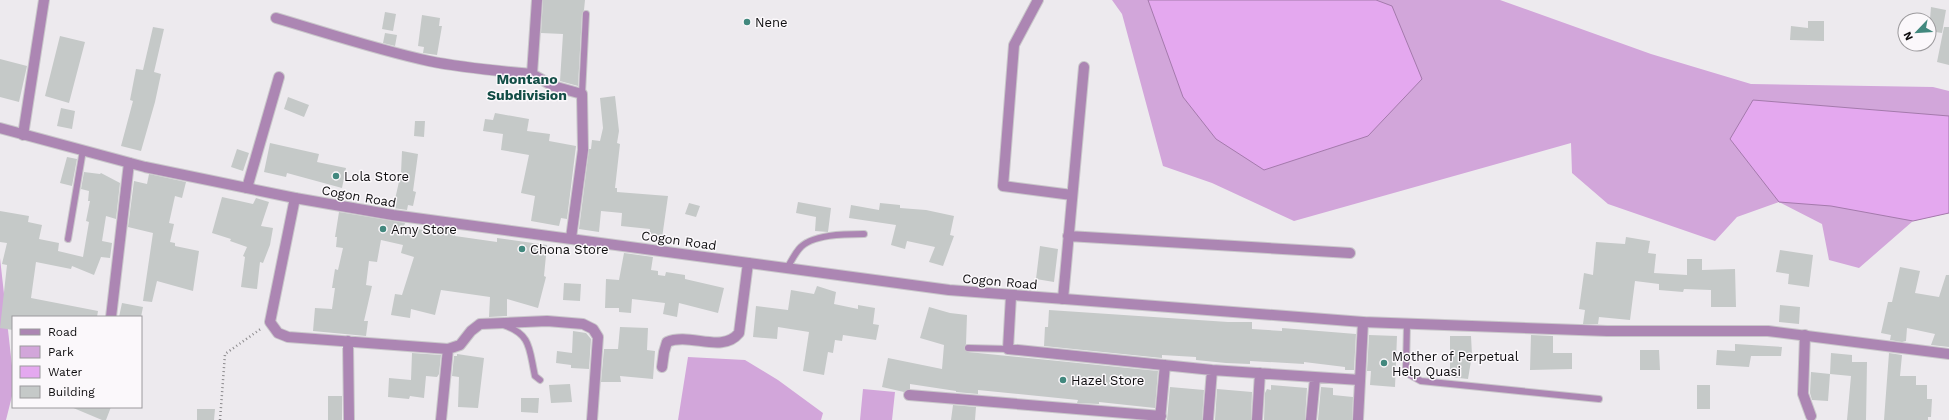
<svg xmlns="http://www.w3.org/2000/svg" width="1949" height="420" font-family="'Work Sans',sans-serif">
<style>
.green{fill:#d2a6da}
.water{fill:#e4a8ef;stroke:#a47aac}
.building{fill:#c5c9c8}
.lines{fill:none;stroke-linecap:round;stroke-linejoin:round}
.service-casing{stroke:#c9c7ca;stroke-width:8}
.minor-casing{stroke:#c9c7ca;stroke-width:12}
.tertiary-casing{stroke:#c9c7ca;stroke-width:12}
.path{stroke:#8c8a8d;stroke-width:2.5;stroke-dasharray:1 3;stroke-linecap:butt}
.service{stroke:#ac86b3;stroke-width:6}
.minor{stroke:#ac86b3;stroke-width:10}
.tertiary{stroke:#ac86b3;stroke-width:10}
.poi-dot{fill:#42887e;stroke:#fbf8fb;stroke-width:1.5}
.labels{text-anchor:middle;stroke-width:3;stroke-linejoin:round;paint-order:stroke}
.poi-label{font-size:13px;fill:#0e0d0f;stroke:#fbf8fb;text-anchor:start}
.street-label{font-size:13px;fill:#0e0d0f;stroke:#fbf8fb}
.neighbourhood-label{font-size:14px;font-weight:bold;fill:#124d46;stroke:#fbf8fb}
</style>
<rect width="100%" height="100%" fill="#edeaee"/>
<!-- green -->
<path class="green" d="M1112,0H1500L1651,54L1751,84L1933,87L1949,91V213L1913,221L1859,268L1829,260L1822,224L1779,202L1737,217L1715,241L1608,204L1572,173L1571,143L1294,221L1212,183L1163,166L1122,14Z
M0,258L13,375V392L6,420H0Z
M688,357L745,360L778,380L823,413L821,420H678Z
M863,389L895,392L892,420H860Z"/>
<!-- water -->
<path class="water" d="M1148,0H1376L1392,6L1422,79L1368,136L1264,170L1216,139L1183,97Z
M1753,100L1949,116V213L1913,221L1831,206L1779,202L1730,139Z"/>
<!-- building -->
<path class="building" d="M543,0H585L584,10L582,14L578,86L560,81L563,34L541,33Z
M1931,7L1946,10L1942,33L1929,31Z
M385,12L396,14L393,31L382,29Z
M422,15L440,18L439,26H442L437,55L423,53L424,47L418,46Z
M1808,21H1824V41L1790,40L1791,26L1808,28Z
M153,27L164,29L154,72L161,74L155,102L141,151L121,146L133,101L130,100L136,69L143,70Z
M1944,27H1949V65L1937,62Z
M385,33L397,35L395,46L383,43Z
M60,36L85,42L69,103L45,96Z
M0,59L27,66L19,102L0,97Z
M615,96L619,131L617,143L620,144L615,188H617V192L668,196L662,238L649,236L650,229L621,226L622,213L601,211L599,232L579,229L589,149H591L592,140L600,141L603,128L600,98Z
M288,97L309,105L304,117L284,109Z
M61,108L75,111L72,129L57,126Z
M495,113L529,119L527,131L550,134L549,141L576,146L567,219L561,218L559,226L531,221L535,196L521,193L529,155L501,150L503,134L483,131L485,119L493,120Z
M415,121H425L424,137L414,136Z
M270,143L319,154L317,162L346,168L342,188L287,173L286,177L264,172Z
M237,149L249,153L243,171L231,167Z
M402,151L418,154L413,191L416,192L413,206L408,205L407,210L393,208L401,173Z
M67,157L77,159L72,186L60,183Z
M84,172L100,174L101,173L120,183L116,219L106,216L102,241L112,243L110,258L101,257L94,275L72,266L71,269L36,262L31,298L98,311L97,317H13V330L0,328L7,265L2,264L7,243L0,242V211L29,216L28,222L42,225L39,239L59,243L58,251L83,257L89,222L86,221L90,201H88L89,191L81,189Z
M149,174L186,182L182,198L175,196L169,223L174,224L170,242L175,243V246L199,251L193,291L157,281L152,302L143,301L153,233L128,227L134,181L147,184Z
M222,197L253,204L256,198L269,202L261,226L273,228L270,245L263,263L260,262L257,289L241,287L245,257L243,256L247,247L230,241L231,239L212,233Z
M798,202L831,208L828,232L815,231L816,217L796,213Z
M689,203L700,206L696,217L685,214Z
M880,203L900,205V208L926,210L954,216L950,235L954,236L943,266L929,262L935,247L907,241L905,249L891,245L896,225L849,218L851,205L879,210Z
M339,212L405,223L404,226L432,232V227L456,230L455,236L497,242V238L547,245L544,276L546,277L538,308L507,299V316L489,317L490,297L441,290L435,315L411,309L410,318L391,315L395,294L402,295L414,257L401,253L403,245L381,240L377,262L369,261L366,285L372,286L364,321H368L366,336L313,331L315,308L332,309L335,288H332L335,269L338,270L343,248L336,247L337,237H335Z
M1626,237L1650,241L1648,253L1656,254L1654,273L1687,275V259H1702V270L1735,269L1736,307H1711V290L1684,289L1683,292L1659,290V284L1635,281L1630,320L1599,317L1598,324H1583L1585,310L1579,309L1584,273L1593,275L1596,242L1625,244Z
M1040,246L1058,249L1054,282L1036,279Z
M1780,250L1813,255L1809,287L1788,284L1789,274L1776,272Z
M624,253L653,257L651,270L658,271V275L665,276L666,272L685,275V279L724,288L718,313L679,303L677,317L663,314L665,303L632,299L631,313L619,312V308H605L606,279L619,280Z
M1900,267L1920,271L1915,293L1939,297L1946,275H1949V347L1931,345L1935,334L1907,328L1906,341L1902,342L1890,340L1891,335L1881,333L1888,302H1892Z
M564,283L581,284L580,301L563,300Z
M817,286L836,292L834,304L858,309V305L875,308L873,324L879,325L876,340L843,335L842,341L835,340L833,353L828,352L824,375L803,371L809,332L778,327L777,339L753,337L756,306L788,310L791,290L814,294Z
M122,303L143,307L141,317H119Z
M1780,305L1800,307L1799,324L1779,322Z
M929,307L950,313L967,315L966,344L964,348L968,352L1158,371L1155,408L1099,402V404L1077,403L1078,400L978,390V394L956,392V391L910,384V389L904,392L882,387L888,358L942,369L944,345L920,338Z
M1049,310L1228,322H1252V329L1282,331V328L1356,334L1354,370H1345V367L1304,362V364L1250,361V364L1226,363L1196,360V357L1162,355V358L1044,346L1045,327H1048Z
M620,327L648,328L647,350L655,351L653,379L620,376L621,382H601L604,349H618Z
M573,331L586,333L591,339L589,369L571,368V365L556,363L557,351L572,353Z
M1369,335L1397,336L1395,387L1370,385L1371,371H1367Z
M1531,335L1553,336V353H1572V369L1530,370Z
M1450,336H1471L1472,355L1468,379L1450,377Z
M1735,344L1782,347L1781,356H1751L1749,367L1716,365L1717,350L1735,351Z
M1640,350H1659L1660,370H1640Z
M412,353L441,355L439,374L437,377L426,376L424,398L410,396L409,399L388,397L389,378L411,380Z
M1831,353L1852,355V362H1867L1866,420H1847L1851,376L1830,374Z
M1889,353L1902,355L1900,376H1916V385H1927V399H1932L1931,417H1928V420H1884Z
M457,354L484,358L478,408L458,407L459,377L452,376L454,356H457Z
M1811,372L1830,374L1828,401L1812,400L1810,393Z
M570,384L572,402L551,403L549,385Z
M1271,385L1307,388L1305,420H1264L1265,393L1267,389L1271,390Z
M1697,385H1710V409H1697Z
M1170,387L1204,390L1202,420H1167Z
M1321,387L1333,388V395L1353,397L1352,420H1318Z
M1217,389L1252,392L1251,420H1215Z
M328,396H342V420H328Z
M521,398H539L538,413L521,412Z
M953,405L976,407L975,420H951Z
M71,407H111L106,420H102Z
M197,409H215L214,420H197Z"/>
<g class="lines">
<!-- service casing -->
<g class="service-casing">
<path id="service" d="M582,94L586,14
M68,239L83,150
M787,268C791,262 794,255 799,249C811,234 846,234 864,234
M1407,323L1406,368L1410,375L1421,381L1599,399
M503,325C532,334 529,350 535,376L540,380
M968,348L1008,349"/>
</g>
<!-- minor casing -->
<g class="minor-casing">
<path id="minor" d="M537,0L532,74L553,86L582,94L583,150L571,238
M1038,0L1014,45L1003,186L1072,195
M276,18C327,33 378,50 429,61C463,68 498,71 532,74
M23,135L44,0
M247,188L279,77
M295,198L270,322L278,333L288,337L448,349L460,345L471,331L480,324L547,321L583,324L593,329L598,337L592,420
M1068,236L1350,253
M1011,296L1008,349L1212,370L1360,380
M1063,299L1084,67
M111,317L129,163
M1805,335L1803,394L1811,416
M348,341L349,420
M662,367L664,352L667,342C690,332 722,354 739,333L748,263
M909,395L1161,416
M441,420L448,349
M1160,420L1165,365
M1208,420L1212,370
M1257,420L1260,373
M1311,420L1315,378
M1358,420L1363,322"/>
</g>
<!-- tertiary casing -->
<g class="tertiary-casing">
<path id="tertiary" d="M0,128L145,167L295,198L393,215L949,290L1363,322L1607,331H1768L1949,354"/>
</g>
<!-- path -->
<path class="path" d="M220,420L225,354L262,328"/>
<!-- service -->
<use href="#service" class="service"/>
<!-- minor -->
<use href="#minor" class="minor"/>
<!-- tertiary -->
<use href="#tertiary" class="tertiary"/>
</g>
<!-- markers -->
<g class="poi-dot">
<circle cx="747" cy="22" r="4"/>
<circle cx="336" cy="176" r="4"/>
<circle cx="383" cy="229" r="4"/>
<circle cx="522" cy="249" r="4"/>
<circle cx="1384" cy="363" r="4"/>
<circle cx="1063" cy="380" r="4"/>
</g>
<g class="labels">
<!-- poi labels -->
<g class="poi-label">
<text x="755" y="27">Nene</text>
<text x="344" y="181">Lola Store</text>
<text x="391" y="234">Amy Store</text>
<text x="530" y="254">Chona Store</text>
<text x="1392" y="361">Mother of Perpetual<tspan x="1392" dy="15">Help Quasi</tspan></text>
<text x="1071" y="385">Hazel Store</text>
</g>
<!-- street labels -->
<g class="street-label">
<text transform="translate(359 196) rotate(10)" y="5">Cogon Road</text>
<text transform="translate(679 240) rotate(8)" y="5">Cogon Road</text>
<text transform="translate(1000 281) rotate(5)" y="5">Cogon Road</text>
</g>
<!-- neighbourhood labels -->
<g class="neighbourhood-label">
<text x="527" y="84">Montano<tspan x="527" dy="16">Subdivision</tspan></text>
</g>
</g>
<!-- legend -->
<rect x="12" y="316" width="130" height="92" fill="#fbf8fb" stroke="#9c9a9d"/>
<rect x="20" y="329" width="20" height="6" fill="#ac86b3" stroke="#9c9a9d"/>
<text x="48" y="336" font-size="12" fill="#0e0d0f">Road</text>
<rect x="20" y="346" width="20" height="12" fill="#d2a6da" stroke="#9c9a9d"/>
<text x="48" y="356" font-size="12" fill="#0e0d0f">Park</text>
<rect x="20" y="366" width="20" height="12" fill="#e4a8ef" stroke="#9c9a9d"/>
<text x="48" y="376" font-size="12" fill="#0e0d0f">Water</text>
<rect x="20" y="386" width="20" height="12" fill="#c5c9c8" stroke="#9c9a9d"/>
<text x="48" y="396" font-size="12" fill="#0e0d0f">Building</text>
<!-- north arrow -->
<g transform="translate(1917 32) rotate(245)"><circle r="19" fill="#fbf8fb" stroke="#9c9a9d"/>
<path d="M0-3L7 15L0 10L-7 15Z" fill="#42887e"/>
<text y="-6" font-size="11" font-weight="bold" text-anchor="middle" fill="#0e0d0f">N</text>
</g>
</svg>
